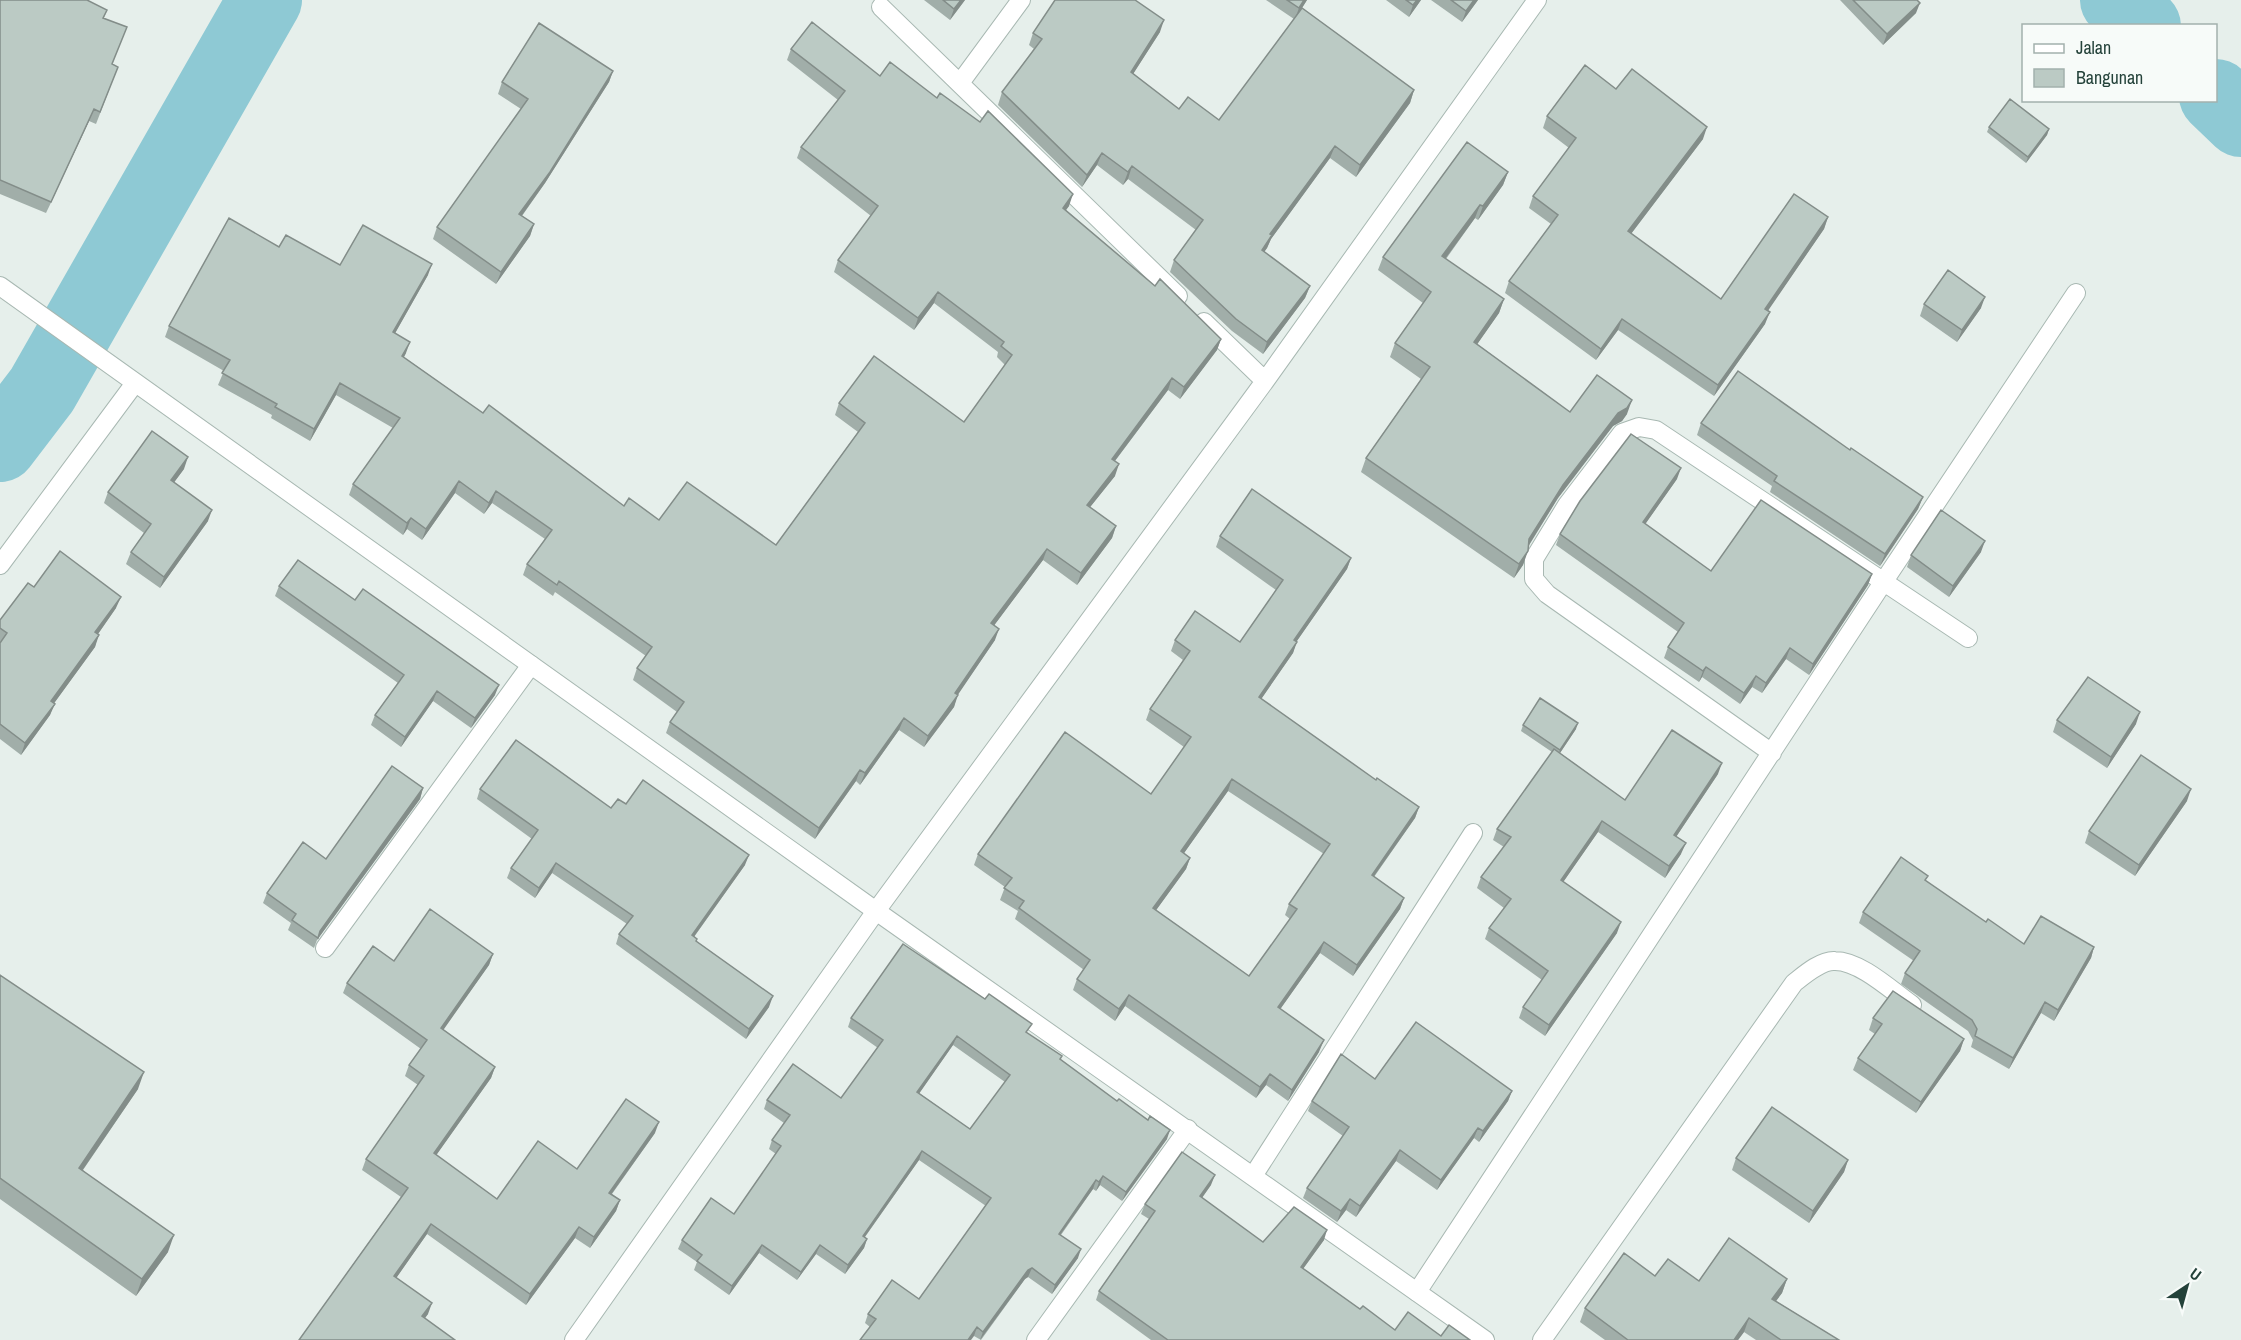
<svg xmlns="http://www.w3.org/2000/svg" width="2241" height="1340" font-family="'Archivo Narrow',sans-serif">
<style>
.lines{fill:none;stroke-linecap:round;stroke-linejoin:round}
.river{stroke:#8ec9d4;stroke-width:74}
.minor-casing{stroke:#a8b8b2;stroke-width:20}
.tertiary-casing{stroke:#a8b8b2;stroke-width:20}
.minor{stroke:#fff;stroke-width:18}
.tertiary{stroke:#fff;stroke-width:18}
.wall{fill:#a1aea9;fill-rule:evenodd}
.shaded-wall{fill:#838d89}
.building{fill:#bbcac4;stroke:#838d89;stroke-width:1.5;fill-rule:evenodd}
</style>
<rect width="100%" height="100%" fill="#e6efeb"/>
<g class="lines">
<!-- river -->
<path class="river" d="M2117,0L2144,26
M2216,96L2241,120
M0,445L42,390L265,0"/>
<!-- minor casing -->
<g class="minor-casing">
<path id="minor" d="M881,7L1178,296
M960,83L1021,0
M1204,322L1265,381
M0,565L135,383
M1772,753L1547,594L1534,579V559L1567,505L1622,433L1639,427L1656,430L1968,638
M325,948L531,665
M1253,1176L1473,833
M1417,1292L1884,581L2076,293
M574,1340L876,911L1265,381L1537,0
M1036,1340L1188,1129
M1542,1340L1794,983C1804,975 1821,960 1835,961C1860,961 1891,990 1912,1005"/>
</g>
<!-- tertiary casing -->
<g class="tertiary-casing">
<path id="tertiary" d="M0,286L876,911L1485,1340"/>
</g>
<!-- minor -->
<use href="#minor" class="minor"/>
<!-- tertiary -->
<use href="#tertiary" class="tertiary"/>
</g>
<!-- wall -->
<path class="wall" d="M0,0L107,10L104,18L112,64L118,67L96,124L89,121L46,213L0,194Z
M924,0H965L950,20Z
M1266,0H1307L1302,8L1414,90L1410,103L1356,177L1330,158L1271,239L1267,248L1264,252L1310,286L1305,298L1263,354L1232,331L1170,272L1174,260L1196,230L1128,179L1123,185L1097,165L1082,187L998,105L1002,92L1034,49L1029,45L1033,33L1160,32L1133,74L1179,109L1219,120L1294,19Z
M1386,0H1421L1409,17Z
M1431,0H1478L1462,22Z
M1840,0H1917L1916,13L1883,45Z
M791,49L880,76L1069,206L1066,210L1155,286L1221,339L1217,350L1180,399L1168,390L1115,461V476L1090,507L1116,526L1112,538L1077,585L1043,560L994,625L995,640L957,695L954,707L924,747L899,730L860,785L856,781L815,839L666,733L670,722L677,712L633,680L637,668L646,656L555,592L553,596L523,575L527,564L545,539L492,503L484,514L455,493L422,540L407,529L403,535L349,495L353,484L393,428L336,395L310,441L271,418L272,415L218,385L224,371L165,337L169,326L279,247L340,265L428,275L395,333L406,353L404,357L483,413L624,506L659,520L776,545L858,432L835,415L839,403L964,422L1005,365L997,357L998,352L934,303L914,330L834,272L838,260L871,216L797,158L801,147L838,100L787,60Z
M613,71L609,82L545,183L522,216L534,224L530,236L496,284L433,239L437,227L521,109L498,94L502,82Z
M1616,89L1703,139L1631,234L1721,299L1828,217L1824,229L1767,311L1765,324L1714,396L1618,330L1596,360L1505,293L1509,281L1551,224L1529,208L1533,196L1569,148L1543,128L1547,116Z
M1989,127L2049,129L2047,135L2026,163L1987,132Z
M1508,172L1503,185L1478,220L1475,218L1446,259L1504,299L1499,313L1477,344L1570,412L1627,414L1622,421L1613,426L1558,498L1528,547L1523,565L1514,578L1361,472L1366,458L1421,379L1390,357L1395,343L1423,303L1378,270L1383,257Z
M1924,304L1981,308L1957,342L1920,316Z
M1701,423L1850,450L1923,497L1918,509L1880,566L1770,492L1772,486L1697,435Z
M184,469L174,482L208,521L160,588L126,564L131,552L144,533L104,503L108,492Z
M1677,479L1645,524L1711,571L1872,574L1868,585L1809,675L1786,659L1762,693L1752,687L1740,704L1702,677L1699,682L1664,658L1668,647L1678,632L1556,545L1560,534Z
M1220,536L1351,558L1347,569L1296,642L1293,653L1261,699L1376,780L1419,807L1415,818L1374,877L1404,898L1400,909L1353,976L1320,953L1280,1009L1319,1052L1288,1101L1266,1085L1256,1098L1125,1006L1115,1021L1073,990L1077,979L1084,970L1015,919L1018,911L1000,900L1005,887L974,865L978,854L1151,794L1184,747L1146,720L1150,709L1183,660L1171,651L1175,640L1240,642L1276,590L1216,547ZM1228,791L1324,854L1289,904L1285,915L1290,919L1249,976L1156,910L1186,869L1190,858L1184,853Z
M1981,552L1949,597L1907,567L1911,555Z
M279,586L355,600L495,695L471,728L433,701L401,747L371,725L375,715L398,683L275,596Z
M34,587L116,608L98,634L95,647L54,703L50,715L21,755L0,739V620Z
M2057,720L2136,724L2107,768L2053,732Z
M1523,725L1576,729L1560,753L1625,800L1718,774L1676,837L1681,854L1665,878L1598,832L1563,882L1617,933L1545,1036L1519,1018L1523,1007L1542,980L1485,939L1489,928L1504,908L1477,888L1481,877L1504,847L1493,840L1497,829L1552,752L1521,731Z
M423,788L420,799L317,940L314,948L288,930L291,923L263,903L267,893L326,859Z
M480,789L611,808L626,804L745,865L694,937L696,942L769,1007L746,1039L616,944L619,934L627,924L552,873L535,898L507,878L511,868L532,839L477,799Z
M2187,801L2135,876L2085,843L2089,831Z
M1926,881L1986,922L2024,944L2094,947L2091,958L2054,1021L2041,1013L2009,1069L1971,1047L1973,1040L1968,1031L1901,984L1905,973L1914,961L1859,923L1863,912Z
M493,954L489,965L443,1029L495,1067L491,1078L436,1155L497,1199L577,1169L655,1133L612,1194L620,1200L616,1211L590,1248L575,1238L526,1305L427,1234L396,1278L428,1314L425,1318L299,1340L401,1197L362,1170L366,1159L418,1085L405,1076L409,1065L421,1049L343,993L347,983L394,961Z
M0,975L138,1089L83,1170L168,1252L136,1296L0,1199Z
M851,1018L1028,1033L1060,1060L1167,1139L1122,1201L1100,1185L1096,1191L1093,1189L1061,1235L1078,1258L1052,1294L1028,1277L1025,1279L981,1340L974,1336L870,1327L865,1323L868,1314L919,1299L986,1206L919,1160L865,1237L867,1239L864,1248L845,1274L816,1254L797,1280L759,1253L729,1295L694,1270L697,1262L678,1249L682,1240L734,1214L776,1154L769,1149L772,1140L784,1123L764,1109L767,1100L841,1098L878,1048L848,1027ZM953,1045L1005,1082L970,1129L919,1093Z
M1873,1018L1964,1039L1960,1051L1916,1113L1853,1070L1858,1058L1875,1034L1869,1030Z
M1375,1079L1512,1091L1508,1101L1479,1142L1474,1138L1437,1190L1396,1161L1356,1217L1346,1210L1337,1222L1303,1198L1307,1188L1343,1136L1308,1111L1312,1101Z
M1736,1158L1848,1160L1844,1172L1809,1223L1732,1170Z
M1211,1185L1202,1198L1263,1242L1324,1240L1303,1269L1360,1309L1395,1330L1470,1340H1151L1096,1300L1099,1291L1149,1219L1141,1214L1145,1204Z
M1655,1276L1699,1281L1787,1279L1782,1293L1776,1301L1839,1340H1756L1744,1332L1738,1340H1605L1580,1322L1585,1308Z"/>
<!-- shaded-wall -->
<path class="shaded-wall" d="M961,0H965L950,20L954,9Z
M1304,0H1307L1295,19L1299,8Z
M1417,0H1421L1409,17L1413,5Z
M1474,0H1478L1462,22L1466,11Z
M1920,3L1916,13L1883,45L1887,34Z
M1164,20L1160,32L1126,85L1131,72Z
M613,71L609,82L545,183L515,225L519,214Z
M1414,90L1410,103L1356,177L1360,165Z
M94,109L89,121L46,213L51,202Z
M1707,127L1703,139L1624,243L1628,231Z
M2049,129L2047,135L2026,163L2028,157Z
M1335,146L1330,158L1271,239L1267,248L1257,262L1262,250L1270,234Z
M1102,153L1097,165L1082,187L1087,175Z
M1132,166L1128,179L1123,185L1128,172Z
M1508,172L1503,185L1478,220L1483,206Z
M1073,194L1069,206L1059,219L1063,208Z
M1480,205L1475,218L1437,270L1442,256Z
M1828,217L1824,229L1761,321L1765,309Z
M534,224L530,236L496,284L501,272Z
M432,264L428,275L389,344L393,332Z
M1310,286L1305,298L1263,354L1267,342Z
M938,292L934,303L914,330L918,318Z
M1985,297L1981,308L1957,342L1962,330Z
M1504,299L1499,313L1469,356L1474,342Z
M1770,312L1765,324L1714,396L1718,385Z
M1622,319L1618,330L1596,360L1601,349Z
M1221,339L1217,350L1180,399L1184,387Z
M410,342L406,353L398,368L402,356Z
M1172,378L1168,390L1108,470L1112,459Z
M340,383L336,395L310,441L314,429Z
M1632,400L1627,414L1622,421L1613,426L1558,498L1524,553L1529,539L1563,485L1618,413Z
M188,457L184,469L167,492L171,480Z
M1119,464L1115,476L1083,516L1087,505Z
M1681,468L1677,479L1639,533L1643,522Z
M459,481L455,493L422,540L426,529Z
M496,491L492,503L484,514L489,503Z
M1923,497L1918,509L1880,566L1885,554Z
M212,510L208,521L160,588L164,577Z
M411,518L407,529L403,535L407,523Z
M1116,526L1112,538L1077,585L1081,573Z
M1985,541L1981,552L1949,597L1953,586Z
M1047,549L1043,560L987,635L991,623Z
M1528,551L1523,565L1514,578L1519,564Z
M1351,558L1347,569L1290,651L1294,640Z
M1872,574L1868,585L1809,675L1813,664Z
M121,597L116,608L91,644L95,632Z
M999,629L995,640L951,705L955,693Z
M99,635L95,647L47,713L51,701Z
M1297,642L1293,653L1255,708L1259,697Z
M1790,648L1786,659L1762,693L1766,683Z
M1706,667L1702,677L1699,682L1703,671Z
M1756,676L1752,687L1740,704L1744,693Z
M499,685L495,695L471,728L475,718Z
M437,691L433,701L401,747L405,737Z
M958,695L954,707L924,747L928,736Z
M55,704L50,715L21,755L25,743Z
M2140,712L2136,724L2107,768L2111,757Z
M904,718L899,730L860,785L865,773Z
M1578,723L1576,729L1558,756L1560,750Z
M1722,763L1718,774L1670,846L1674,835Z
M860,770L856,781L815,839L819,828Z
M1232,779L1228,791L1177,863L1181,851Z
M423,788L420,799L317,940L320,931Z
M2191,789L2187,801L2135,876L2139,865Z
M1419,807L1415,818L1367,886L1372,875Z
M1602,821L1598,832L1557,891L1561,880Z
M1686,843L1681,854L1665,878L1669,866Z
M749,855L745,865L688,945L692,935Z
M1190,858L1186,869L1149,920L1153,908Z
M556,863L552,873L535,898L539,888Z
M1404,898L1400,909L1353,976L1357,965Z
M1621,922L1617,933L1545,1036L1549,1025Z
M1324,942L1320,953L1274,1018L1278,1007Z
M2094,947L2091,958L2054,1021L2058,1010Z
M493,954L489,965L437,1039L441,1028Z
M1129,995L1125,1006L1115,1021L1119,1009Z
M773,996L769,1007L746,1039L749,1029Z
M2045,1002L2041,1013L2009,1069L2013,1058Z
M957,1036L953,1045L914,1101L917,1092Z
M1964,1039L1960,1051L1916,1113L1921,1102Z
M1324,1040L1319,1052L1288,1101L1292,1090Z
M495,1067L491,1078L430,1164L434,1153Z
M144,1072L138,1089L73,1184L79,1168Z
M1270,1074L1266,1085L1256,1098L1260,1087Z
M1512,1091L1508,1101L1479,1142L1483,1131Z
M659,1122L655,1133L605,1203L609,1193Z
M1478,1128L1474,1138L1437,1190L1441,1180Z
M1170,1130L1167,1139L1122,1201L1126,1192Z
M1400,1150L1396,1161L1356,1217L1360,1206Z
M922,1151L919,1160L859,1245L863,1236Z
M1848,1160L1844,1172L1809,1223L1813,1211Z
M1215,1175L1211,1185L1196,1206L1200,1196Z
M1103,1176L1100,1185L1096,1191L1099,1182Z
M1096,1180L1093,1189L1055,1242L1059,1234Z
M1350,1199L1346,1210L1337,1222L1341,1211Z
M620,1200L616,1211L590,1248L594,1237Z
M431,1224L427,1234L390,1287L394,1276Z
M579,1227L575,1238L526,1305L530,1294Z
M1327,1230L1324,1240L1297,1277L1301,1267Z
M174,1235L168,1252L136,1296L142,1279Z
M867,1239L864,1248L845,1274L848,1265Z
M762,1245L759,1253L729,1295L732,1286Z
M820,1245L816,1254L797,1280L801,1272Z
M1081,1249L1078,1258L1052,1294L1055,1285Z
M1032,1268L1028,1277L1025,1279L980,1340L983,1332L1028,1270Z
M1787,1279L1782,1293L1767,1313L1772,1299Z
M432,1303L428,1314L418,1327L422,1316Z
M1749,1318L1744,1332L1738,1340H1734Z
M977,1327L974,1336L971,1340H968Z"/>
<!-- building -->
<path class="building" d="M0,0H87L107,10L103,18L127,27L112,64L118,67L100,112L94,109L51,202L0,180Z
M943,0H961L954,9Z
M1055,0H1135L1164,20L1131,72L1179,109L1188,97L1219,120L1302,8L1414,90L1360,165L1335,146L1270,234L1272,235L1262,250L1310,286L1267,342L1236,319L1174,260L1203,220L1132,166L1128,172L1102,153L1087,175L1002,92L1042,39L1033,33Z
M1287,0H1304L1299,8Z
M1406,0H1417L1413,5Z
M1451,0H1474L1466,11Z
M1853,0H1917L1920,3L1887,34Z
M812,22L880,76L890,62L937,98L940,93L980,122L988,111L1073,194L1063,208L1155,286L1160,279L1221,339L1184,387L1172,378L1112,459L1119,464L1087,505L1116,526L1081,573L1047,549L991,623L999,629L955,693L958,695L928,736L904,718L865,773L860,770L819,828L670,722L684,702L637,668L652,647L559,581L557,585L527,564L552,530L496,491L489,503L459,481L426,529L411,518L407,523L353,484L400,418L340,383L314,429L275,407L277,404L222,373L230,360L169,326L229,218L279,247L286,235L340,265L363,225L432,264L393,332L410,342L402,356L483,413L489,405L624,506L629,498L659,520L687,482L776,545L865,423L839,403L874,356L964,422L1012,355L1001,346L1004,342L938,292L918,318L838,260L878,206L801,147L845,91L791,49Z
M539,23L613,71L550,172L519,214L534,224L501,272L437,227L528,99L502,82Z
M1585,65L1616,89L1632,69L1707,127L1628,231L1721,299L1794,194L1828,217L1765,309L1770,312L1718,385L1622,319L1601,349L1509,281L1558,215L1533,196L1576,138L1547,116Z
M2010,99L2049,129L2028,157L1989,127Z
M1467,142L1508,172L1483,206L1480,205L1442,256L1504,299L1474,342L1570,412L1597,375L1632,400L1627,408L1618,413L1563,485L1529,539L1528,551L1519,564L1366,458L1430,367L1395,343L1431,292L1383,257Z
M1948,270L1985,297L1962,330L1924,304Z
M1738,371L1850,450L1851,448L1923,497L1885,554L1774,481L1777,476L1701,423Z
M152,431L188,457L171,480L212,510L164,577L131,552L151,524L108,492Z
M1631,434L1681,468L1643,522L1711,571L1761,500L1872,574L1813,664L1790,648L1766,683L1756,676L1744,693L1706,667L1703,671L1668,647L1684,623L1560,534L1580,501Z
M1252,489L1351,558L1294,640L1297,642L1259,697L1376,780L1377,778L1419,807L1372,875L1404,898L1357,965L1324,942L1278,1007L1324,1040L1292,1090L1270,1074L1260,1087L1129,995L1119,1009L1077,979L1090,960L1019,908L1024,901L1004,888L1012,878L978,854L1065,732L1151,794L1191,737L1150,709L1190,651L1175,640L1195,611L1240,642L1283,580L1220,536ZM1232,779L1330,844L1289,904L1297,909L1249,976L1153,908L1190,858L1181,851Z
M1941,510L1985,541L1953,586L1911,555Z
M60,551L121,597L95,632L99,635L51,701L55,704L25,743L0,724V643L7,633L0,628V620L28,583L34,587Z
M298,560L355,600L363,589L499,685L475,718L437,691L405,737L375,715L404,675L279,586Z
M2088,677L2140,712L2111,757L2057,720Z
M1540,698L1578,723L1560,750L1523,725Z
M1672,730L1722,763L1674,835L1686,843L1669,866L1602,821L1561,880L1621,922L1549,1025L1523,1007L1548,971L1489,928L1511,899L1481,877L1511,837L1497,829L1554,749L1625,800Z
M516,740L611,808L618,799L626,804L643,780L749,855L692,935L697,939L696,941L773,996L749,1029L619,934L633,916L556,863L539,888L511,868L538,830L480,789Z
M2141,755L2191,789L2139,865L2089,831Z
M392,766L423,788L320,931L318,938L292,920L296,914L267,893L303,842L326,859Z
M1901,857L1928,876L1925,880L1986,922L1988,919L2024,944L2041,916L2094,947L2058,1010L2045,1002L2013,1058L1975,1036L1977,1029L1972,1020L1905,973L1920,951L1863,912Z
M430,909L493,954L441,1028L495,1067L434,1153L497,1199L538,1141L577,1169L626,1099L659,1122L609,1193L620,1200L594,1237L579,1227L530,1294L431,1224L394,1276L432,1303L422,1316L455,1340H299L408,1188L366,1159L424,1076L409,1065L427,1040L347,983L373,946L394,961Z
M903,944L985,999L989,994L1032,1024L1026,1032L1062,1056L1060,1059L1117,1101L1119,1099L1148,1120L1150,1116L1170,1130L1126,1192L1103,1176L1099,1182L1096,1180L1059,1234L1081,1249L1055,1285L1032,1268L1028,1270L983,1332L977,1327L968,1340H860L876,1319L868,1314L892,1280L919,1299L991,1198L922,1151L863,1236L867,1239L848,1265L820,1245L801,1272L762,1245L732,1286L697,1261L702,1255L682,1240L711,1198L734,1214L781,1146L772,1140L790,1115L767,1100L793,1064L841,1098L883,1040L851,1018ZM957,1036L1010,1075L970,1129L917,1092Z
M0,975L144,1072L79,1168L174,1235L142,1279L0,1178Z
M1893,991L1964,1039L1921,1102L1858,1058L1882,1024L1873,1018Z
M1416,1022L1512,1091L1483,1131L1478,1128L1441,1180L1400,1150L1360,1206L1350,1199L1341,1211L1307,1188L1349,1127L1312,1101L1341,1054L1375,1079Z
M1772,1107L1848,1160L1813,1211L1736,1158Z
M1182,1152L1215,1175L1200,1196L1263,1242L1294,1207L1327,1230L1301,1267L1360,1309L1363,1306L1395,1330L1408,1312L1441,1336L1449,1325L1470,1340H1168L1099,1291L1155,1211L1145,1204Z
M1729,1238L1787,1279L1772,1299L1839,1340H1781L1749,1318L1734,1340H1628L1585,1308L1624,1253L1655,1276L1668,1259L1699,1281Z"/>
<!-- legend -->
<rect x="2022" y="24" width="195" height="78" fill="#f7fbf9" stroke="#a3b1ad" stroke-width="1.5"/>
<rect x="2034" y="44" width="30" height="9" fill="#ffffff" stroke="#a3b1ad" stroke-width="1.5"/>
<text x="2076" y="54" font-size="18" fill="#24423a">Jalan</text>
<rect x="2034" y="69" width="30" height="18" fill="#bbcac4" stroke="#a3b1ad" stroke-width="1.5"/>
<text x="2076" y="84" font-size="18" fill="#24423a">Bangunan</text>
<!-- north arrow -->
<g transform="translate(2187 1286) rotate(36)" stroke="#f7fbf9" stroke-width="4.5" paint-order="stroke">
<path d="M0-4.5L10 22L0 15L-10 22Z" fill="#24423a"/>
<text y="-9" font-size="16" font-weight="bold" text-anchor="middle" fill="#24423a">U</text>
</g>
</svg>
